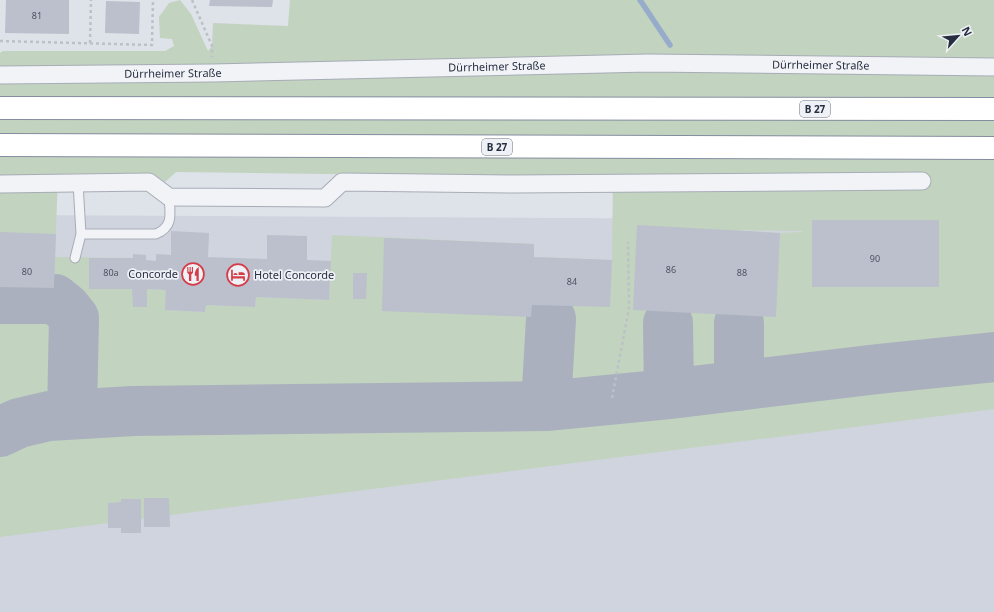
<svg xmlns="http://www.w3.org/2000/svg" width="994" height="612" font-family="'Noto Sans',sans-serif">
<style>
.built{fill:#d0d4de}
.green{fill:#c2d3bf;fill-rule:evenodd}
.lines{fill:none;stroke-linecap:round;stroke-linejoin:round}
.stream{stroke:#97accb;stroke-width:5.5}
.taxiway{stroke:#aab0be;stroke-width:50}
.building{fill:#bbc0cc}
.lane-casing{stroke:#a7acb6;stroke-width:11}
.street-casing{stroke:#a7acb6;stroke-width:19}
.highway-casing{stroke:#858da0;stroke-width:24}
.path{stroke:#bcc0c7;stroke-width:2.5;stroke-dasharray:3 3;stroke-linecap:butt}
.lane{stroke:#f1f3f7;stroke-width:9}
.street{stroke:#f1f3f7;stroke-width:17}
.highway{stroke:#fff;stroke-width:22}
.labels{text-anchor:middle;stroke-width:3.5;stroke-linejoin:round;paint-order:stroke}
.number-label{font-size:9px;fill:#4c5263}
.shield{fill:#eef1f6;stroke:#636877;stroke-width:1}
.shield-label{font-size:10px;font-weight:bold;fill:#272e40}
.street-label{font-size:11px;fill:#272e40;stroke:#eef1f6}
.poi-label{font-size:11px;fill:#272e40;stroke:#eef1f6;text-anchor:end}
</style>
<rect width="100%" height="100%" fill="#dee2e9"/>
<!-- built -->
<path class="built" d="M994,207V612H0V215L757,219Z"/>
<!-- green -->
<path class="green" d="M180,0L191,14L208,51L212,46L213,23L288,26L290,0H994V409L0,537V53L3,51H165L174,46L172,39L160,38L159,17L169,3ZM176,172L470,176H613L612,260L534,257V244L332,235L329,300L256,297L255,307L206,305L205,312L166,310V290L147,289L133,258L55,257L58,174L151,173L165,182ZM731,230L802,231V232L780,233Z"/>
<g class="lines">
<!-- stream -->
<path class="stream" d="M640,0L670,45"/>
<!-- taxiway -->
<path class="taxiway" d="M0,299H55L66,308L74,318L72,414
M668,323L669,394
M739,386V323
M546,406L551,319
M0,432L19,423L49,416L133,411L546,406L669,394L878,369L994,357"/>
</g>
<!-- building -->
<path class="building" d="M6,0H69V34L5,33Z
M210,0H273L272,7L209,6Z
M106,1L140,2L139,34L105,33Z
M812,220H939V287H812Z
M637,225L780,233L776,317L633,310Z
M171,231L209,233L208,257L267,259V235L307,236V260L331,261L329,300L256,297L255,307L206,305L205,312L165,310L166,290L147,289V307H133L132,289H89V258H133V254L146,255V260L156,261V254L171,255Z
M0,232L56,234L54,288L0,287Z
M384,238L534,244V257L612,260L610,307L532,305L531,317L382,311Z
M353,273H367L366,299H353Z
M144,498H169L170,527H144Z
M121,499H141V533H121V528H108V503L121,502Z"/>
<g class="lines">
<!-- lane casing -->
<g class="lane-casing">
<path id="lane" d="M81,234H156C174,226 170,214 169,197
M75,258L81,234L78,183"/>
</g>
<!-- street casing -->
<g class="street-casing">
<g id="street">
<path id="s1" d="M0,75L213,73L648,63L994,67"/>
<path d="M0,184L149,182L169,197L325,198L342,182L512,184L922,181"/>
</g>
</g>
<!-- highway casing -->
<g class="highway-casing">
<path id="highway" d="M0,108L994,109
M0,145L994,148"/>
</g>
<!-- path -->
<path class="path" d="M192,0L212,46V57
M0,41L152,45L153,0
M90,43L91,0
M612,398L629,308L628,242"/>
<!-- lane -->
<use href="#lane" class="lane"/>
<!-- street -->
<use href="#street" class="street"/>
<!-- highway -->
<use href="#highway" class="highway"/>
</g>
<!-- icons -->
<defs>
<g id="restaurant-ring" transform="scale(1.15)"><circle r="9.5" fill="#eef1f6" stroke="#d53c47" stroke-width="1.5"/><path d="M-5-6h1v4h1v-4h1v4h1v-4h1v5L-1.5 .5V6h-2V.5L-5-1ZM5-6V6H3V1.5H1.5Q1.5-4 5-6Z" fill="#d53c47"/></g>
<g id="hotel-ring" transform="scale(1.15)"><circle r="9.5" fill="#eef1f6" stroke="#d53c47" stroke-width="1.5"/><path d="M-6-4.5h1.5V1H6V5H4.5V3h-9V5H-6ZM-4 0a1.8 1.8 0 1 1 3.6 0ZM.5 0V-2.5h3Q6-2.5 6 0Z" fill="#d53c47"/></g>
</defs>
<g fill-rule="evenodd">
<use href="#restaurant-ring" x="193" y="274"/>
<use href="#hotel-ring" x="238" y="275"/>
</g>
<g class="labels">
<!-- number labels -->
<g class="number-label">
<text x="37" y="19">81</text>
<text x="875" y="262">90</text>
<text x="671" y="273">86</text>
<text x="27" y="275">80</text>
<text x="111" y="276">80a</text>
<text x="742" y="276">88</text>
<text x="572" y="285">84</text>
</g>
<!-- shield labels -->
<g class="shield">
<rect x="800" y="101" width="30" height="16" rx="3"/>
<rect x="482" y="139" width="30" height="16" rx="3"/>
</g>
<g class="shield-label">
<text x="815" y="113">B 27</text>
<text x="497" y="151">B 27</text>
</g>
<!-- street labels -->
<g class="street-label">
<text dy="4" stroke="none"><textPath href="#s1" startOffset="821">Dürrheimer Straße</textPath></text>
<text dy="4" stroke="none"><textPath href="#s1" startOffset="497">Dürrheimer Straße</textPath></text>
<text dy="4" stroke="none"><textPath href="#s1" startOffset="173">Dürrheimer Straße</textPath></text>
</g>
<!-- poi labels -->
<g class="poi-label">
<text x="178" y="278">Concorde</text>
<text x="254" y="279" text-anchor="start">Hotel Concorde</text>
</g>
</g>
<!-- north arrow -->
<g transform="translate(958 36) rotate(63)" stroke="#eef1f6" stroke-width="3" paint-order="stroke">
<path d="M0-3L7 15L0 10L-7 15Z" fill="#272e40"/>
<text y="-6" font-size="11" font-weight="bold" text-anchor="middle" fill="#272e40">N</text>
</g>
</svg>
